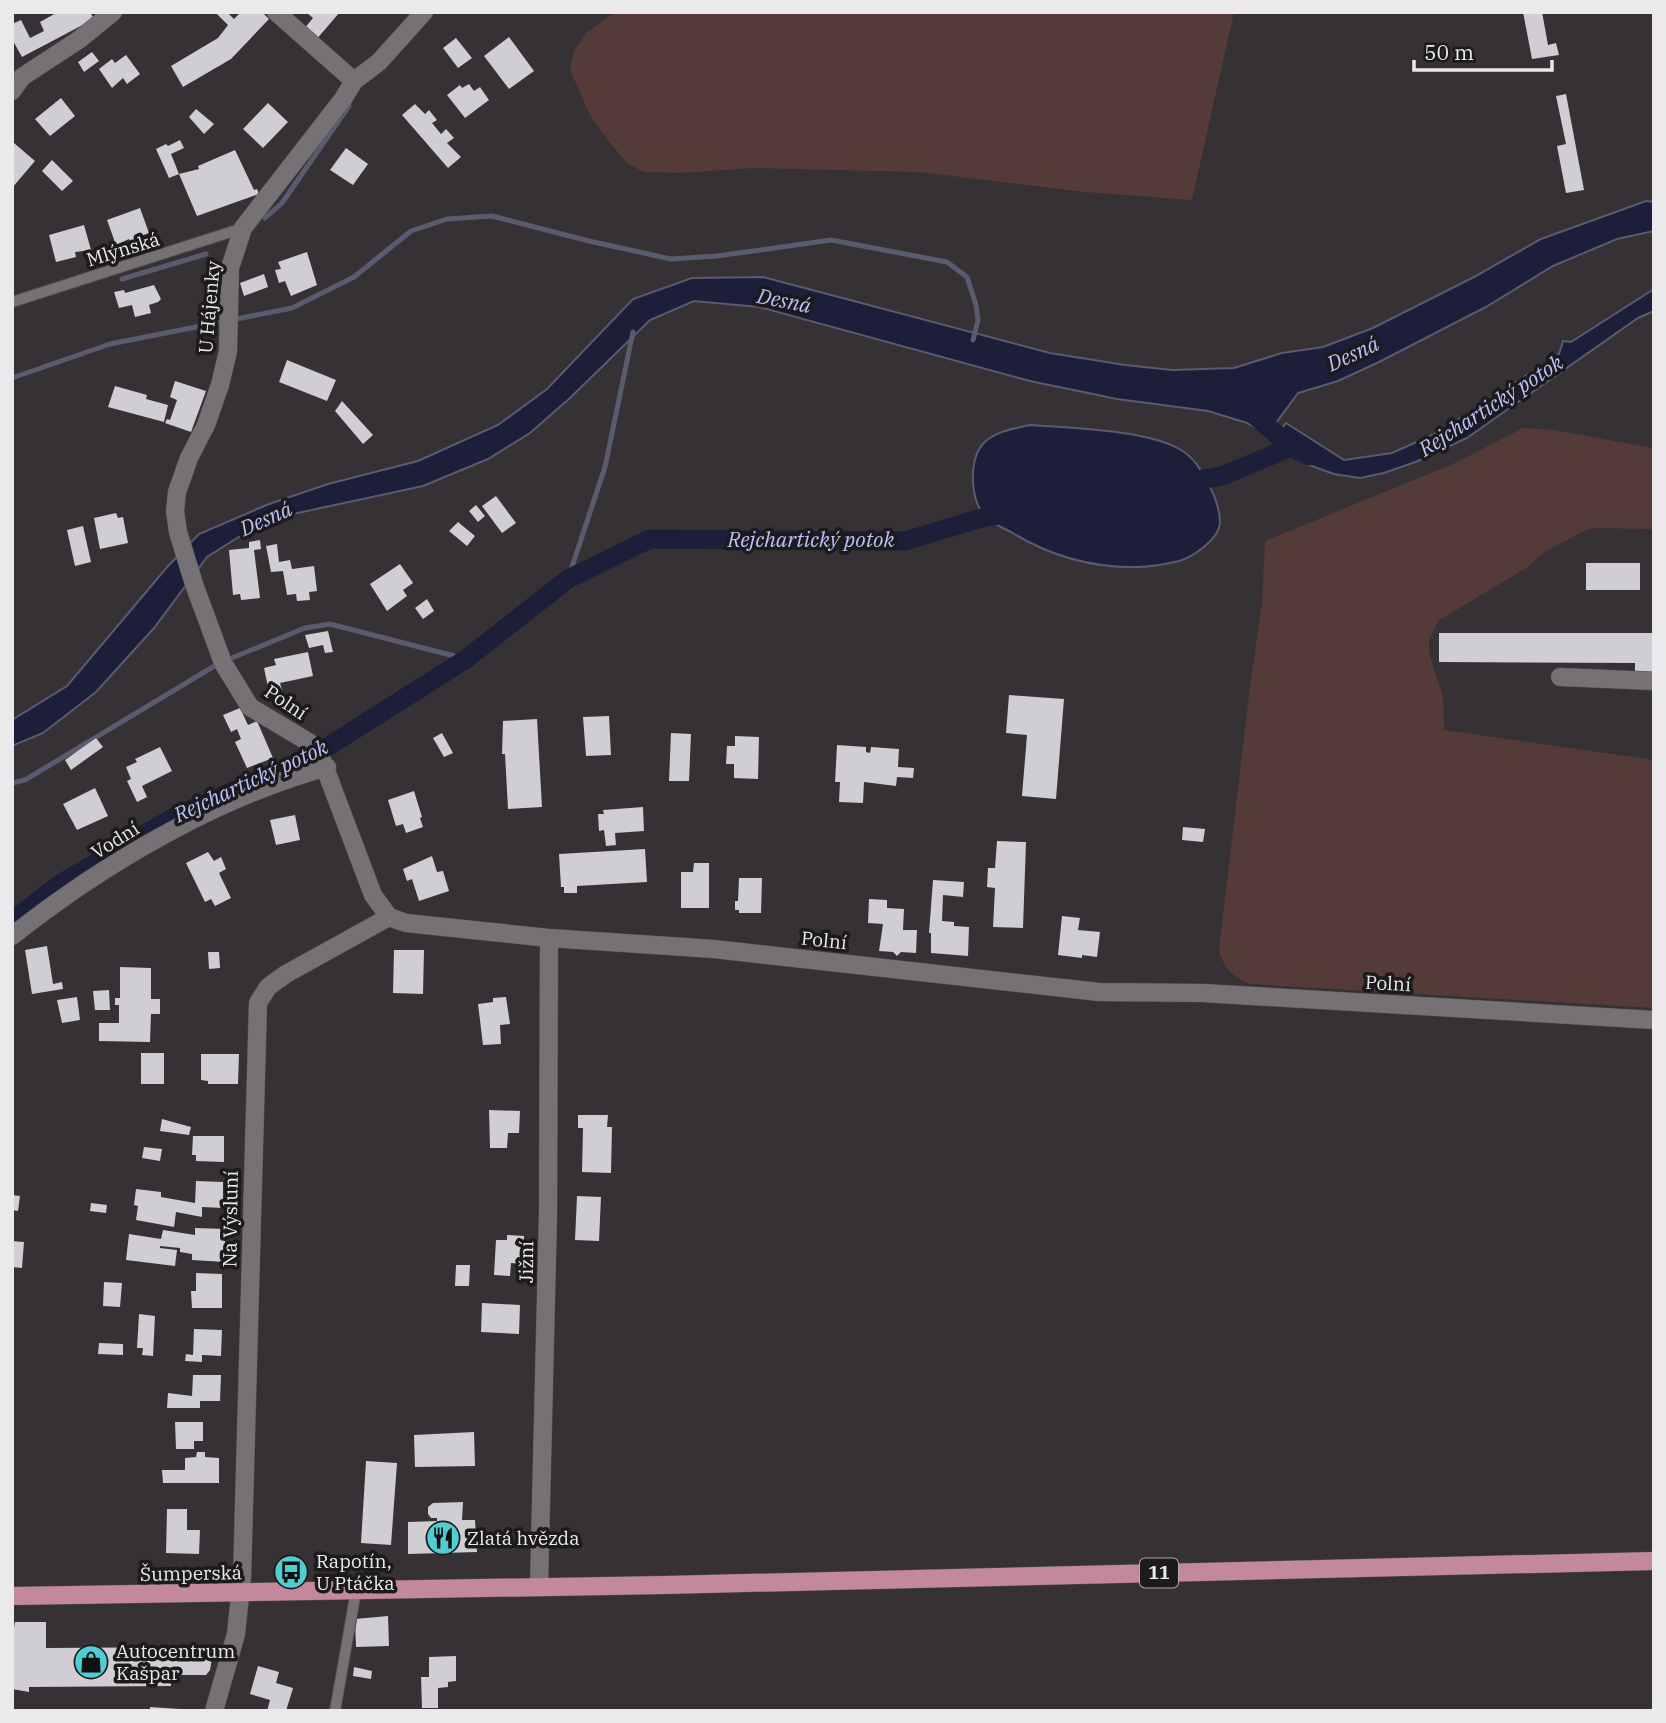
<svg xmlns="http://www.w3.org/2000/svg" width="1666" height="1723" font-family="'IBM Plex Serif',serif">
<style>
.green{fill:#543b38}
.water{fill:#1c1e3a;stroke:#5a5b6f;stroke-width:2}
.lines{fill:none;stroke-linecap:round;stroke-linejoin:round}
.stream{stroke:#5a5b6f;stroke-width:5}
.canal{stroke:#1c1e3a;stroke-width:19}
.building{fill:#d0cdd3}
.service-casing{stroke:#534f52;stroke-width:12}
.minor-casing{stroke:#534f52;stroke-width:19}
.primary-casing{stroke:#534f52;stroke-width:19}
.service{stroke:#767175;stroke-width:10}
.minor{stroke:#767175;stroke-width:18}
.primary{stroke:#c3889b;stroke-width:18}
.labels{text-anchor:middle;stroke-width:7;stroke-linejoin:round;paint-order:stroke}
.shield{fill:#1c1a1b;stroke:#aeabad;stroke-width:2}
.shield-label{font-size:18px;font-weight:bold;fill:#ece9ec}
.street-label{font-size:19px;fill:#ece9ec;stroke:#1c1a1b}
.poi-label{font-size:19px;fill:#ece9ec;stroke:#1c1a1b;text-anchor:start}
.water-label{font-size:21px;font-style:italic;fill:#bbc2fd;stroke:#1c1a1b}
</style>
<rect width="100%" height="100%" fill="#353134"/>
<!-- green -->
<path class="green" d="M615,12H1234L1192,200L1085,192L919,172L754,168L680,173L644,172L628,164L606,138L590,115L570,70L574,51L587,32Z
M1523,428L1553,430L1654,448V529L1595,528L1584,531L1543,553L1526,568L1438,621L1429,640V653L1443,697L1444,730L1654,760V1008L1251,984C1232,977 1224,969 1219,949L1250,687L1262,603L1265,541L1455,463Z"/>
<!-- water -->
<path class="water" d="M1646,201L1654,202V231L1617,239L1553,266L1486,307L1379,362L1338,381L1298,393L1268,434L1247,423L1208,411L1117,399L1030,381L759,307L694,301L650,320L570,398L530,433L488,459L423,486L279,517L237,538L207,557L154,628L96,692L43,733L12,746V720L67,686L168,566L199,534L269,504L328,484L418,461L498,425L547,389L633,299L692,278L763,277L1050,353L1125,365L1172,370L1234,368L1282,353L1323,347L1373,328L1474,277L1541,239Z
M1654,289V311L1638,318L1467,438L1418,461L1384,473L1360,478L1334,474L1309,465L1272,440L1286,423L1344,460L1392,453L1439,432L1559,354L1563,341L1571,342Z
M1030,425C1069,428 1149,430 1181,450C1196,459 1202,472 1210,487C1215,497 1220,511 1220,523C1219,539 1193,557 1179,561C1166,564 1150,567 1137,567C1091,568 1050,556 1011,532C1003,528 994,524 988,519C970,504 968,462 982,445C994,431 1013,429 1030,425Z"/>
<g class="lines">
<!-- stream -->
<path class="stream" d="M265,218L282,203L349,106
M122,279L206,254
M12,378L110,344L292,308L354,277L411,231L447,219L492,216L589,241L671,259L717,256L831,240L947,262L967,277L976,305L978,320L973,340
M568,579L605,467L633,332
M232,658L305,628L330,624L466,659
M12,783L25,780L216,665"/>
<!-- canal -->
<path class="canal" d="M1251,412L1291,447
M1179,483L1222,476L1291,447L1309,456
M12,921L60,884L176,816L310,758L466,659L568,579L650,539L905,541L985,517L1012,513"/>
</g>
<!-- building -->
<path class="building" d="M58,12H90L94,19L22,57L12,39V24L21,20L30,38L44,31L40,22Z
M215,12H227L234,19L241,12H262L269,19L231,59L183,87L171,66L218,38L228,25Z
M306,12H340L315,41L303,30L313,18Z
M1523,12H1542L1548,45L1556,43L1559,55L1532,59Z
M509,37L534,71L509,89L484,56Z
M456,38L472,58L458,68L443,48Z
M92,52L99,61L84,72L78,62Z
M126,55L140,74L127,84L123,78L112,88L99,69L112,59L115,63Z
M469,84L474,91L480,87L489,100L465,118L447,95L460,85L462,88Z
M1566,94L1584,190L1566,193L1557,146L1566,144L1556,96Z
M61,98L75,116L50,136L35,119Z
M268,103L288,122L263,148L243,129Z
M415,104L425,114L429,110L437,120L432,123L441,134L446,129L454,138L447,143L461,157L448,168L402,115Z
M196,109L214,124L204,134L189,117Z
M180,140L184,148L171,154L179,174L169,178L156,149L166,144L168,146Z
M14,143L35,161L12,188V145Z
M346,148L368,164L353,185L330,170Z
M235,150L254,190L257,189L259,194L197,216L179,174L199,169L198,166Z
M52,160L73,181L62,191L42,171Z
M140,208L149,233L138,237L139,240L131,243L129,239L116,245L107,220Z
M84,225L91,250L75,252L76,257L56,262L49,235Z
M307,252L317,285L291,296L285,281L279,283L275,270L281,269L278,262Z
M264,274L268,287L244,296L240,283Z
M154,285L161,299L158,302L149,305L151,313L135,317L132,305L119,308L114,292L124,290L125,293Z
M287,360L336,380L327,401L279,382Z
M175,381L206,391L191,432L165,423L167,419L170,420L177,400L170,397Z
M115,386L147,395L146,399L168,405L164,422L108,407Z
M342,401L373,435L363,444L335,411Z
M496,496L516,523L502,533L482,506Z
M476,505L485,516L478,522L469,511Z
M116,513L118,518L123,517L128,543L100,549L94,518Z
M458,522L475,536L467,546L449,531Z
M83,526L91,562L75,566L67,530Z
M260,540L261,549L254,550L260,598L241,600L240,594L233,595L229,550L249,548V542Z
M277,544L279,562L290,560L292,569L314,566L317,591L309,592L310,600L297,601L296,594L287,595L283,571L271,572L266,546Z
M1586,563H1640V590H1586Z
M400,564L413,583L403,590L407,596L387,611L370,584Z
M427,599L434,611L423,619L415,608Z
M328,631L333,652L325,653L323,645L309,648L305,635Z
M1439,633H1654V672H1635V663L1439,662Z
M308,652L313,676L280,683L282,690L269,692L264,668L276,665L274,659Z
M1009,695L1064,699L1056,799L1022,796L1027,735L1006,733Z
M240,708L248,725L257,721L273,758L247,768L235,742L241,739L237,729L231,732L223,715Z
M609,716L611,755L586,756L583,717Z
M537,719L542,807L508,809L505,754H502L503,721Z
M442,733L453,753L444,757L433,738Z
M671,733L691,734L689,781H669Z
M735,736L759,737L758,779L734,778V764H726L727,746H735Z
M96,738L103,747L71,770L65,760Z
M837,745L866,747V752L870,753L871,747L899,749L898,767L914,768L913,778L897,777L896,786L864,782L863,803L839,802L840,782H835Z
M160,747L172,771L142,786L147,797L137,802L127,781L131,779L126,767L137,762L135,759Z
M95,788L108,816L77,830L63,804Z
M414,791L422,817L420,818L423,827L406,833L403,824L396,826L388,800Z
M643,807L644,831L615,833L616,845L606,846L604,830L599,831L598,814H604L603,810Z
M295,815L300,840L276,845L270,820Z
M1183,827L1205,829L1203,842L1182,840Z
M997,841L1026,842L1023,928L993,927L995,888L987,887L988,868H995Z
M645,849L647,882L577,886V893H564V887H561L559,854Z
M208,852L214,861L221,857L226,869L219,873L231,898L215,906L211,899L205,902L186,863Z
M432,856L437,872L443,871L449,891L419,901L412,879L407,881L403,869Z
M694,863H709V908H681V872H693Z
M739,878H762L761,913H739V910H735V901H738Z
M933,880L964,882L963,897L943,895L942,921L954,922V926L969,927L968,956L931,953V933H929Z
M869,899L887,900V908L904,909L903,930H917L916,953L901,952L897,956L893,952L879,951L883,924L868,923Z
M1062,916L1080,918L1078,930L1100,932L1097,957L1082,955V958L1058,955Z
M47,946L53,984L62,982L63,989L32,994L25,950Z
M394,950H424L423,994L393,993Z
M208,952H219L220,968L209,969Z
M120,967L151,968V999H160V1014H151L150,1042L99,1041V1023H119V1005H115V998H120Z
M109,990L110,1010H95L93,991Z
M77,997L80,1020L62,1023L57,1000Z
M506,997L510,1024L500,1025L501,1044L483,1045L478,1004L493,1002V998Z
M141,1053H164V1084H141Z
M201,1054H239L238,1084H208V1081L201,1080Z
M489,1110L520,1111L519,1133H508L507,1148H490Z
M578,1115H608L607,1127H612L611,1173L582,1172L583,1128H578Z
M162,1119L191,1127L189,1135L160,1131Z
M193,1136H224V1162L196,1161V1155H192Z
M144,1147L162,1149L160,1161L142,1158Z
M196,1181L223,1182V1208L202,1207V1217L176,1212L174,1227L136,1220L138,1206L134,1205L136,1189L161,1192V1197L195,1203Z
M12,1195L20,1196L18,1211L12,1210Z
M577,1196L601,1197L599,1241L575,1240Z
M91,1203L107,1205L106,1213L90,1211Z
M195,1228L225,1229V1262L192,1260V1254L180,1252V1248L160,1246V1248L177,1250L175,1266L126,1260L129,1234L161,1239L163,1230L195,1235Z
M507,1235L524,1236L523,1264L511,1263L510,1276L494,1275L496,1240H507Z
M12,1241L24,1242L22,1268L12,1267Z
M456,1265H470L469,1286H455Z
M196,1273L222,1274V1308H192L191,1291H196Z
M104,1282L122,1283L120,1307L103,1306Z
M482,1303L520,1305L519,1334L481,1332Z
M139,1314L155,1316L153,1356L142,1355L143,1348H137Z
M194,1329L222,1330L221,1356L202,1355V1362L185,1361L186,1354L193,1355Z
M99,1343L123,1344V1355L98,1354Z
M193,1375H221L220,1401H200V1408H167L168,1393L192,1396Z
M175,1422H203V1441H194V1449H176Z
M474,1432L475,1466L415,1467L414,1435Z
M197,1452H205V1457L219,1458V1483H163L162,1470H185V1458L196,1457Z
M366,1461L397,1463L391,1545L361,1543Z
M463,1502L462,1520H475L477,1552L408,1554V1522L437,1521V1518H431L428,1514V1507L433,1503Z
M167,1509H187V1530H200L199,1554L166,1553Z
M388,1616L389,1646L356,1647L355,1619Z
M15,1622H46V1648L208,1647L212,1658L210,1670L206,1675H171V1686L29,1687V1692L12,1689V1639Z
M456,1656V1681L448,1682V1687L438,1688V1708H422L421,1677H429V1657Z
M258,1666L279,1672L276,1683L293,1688L286,1711H267L270,1700L250,1694Z
M354,1667L372,1671L371,1679L353,1676Z
M150,1707L180,1709V1711H150Z"/>
<g class="lines">
<!-- service casing -->
<g class="service-casing">
<path id="service" d="M12,302L243,228
M335,1711L356,1591"/>
</g>
<!-- minor casing -->
<g class="minor-casing">
<path id="minor" d="M276,12L354,81L343,99L243,228L230,268L228,351L220,385L206,425L189,458L177,492L175,511L178,532L194,584L223,663L250,707L310,743L322,760L373,895L389,917L406,923L549,938L714,949L1099,992L1203,993L1654,1020
M354,81L379,62L424,12
M12,91L22,77L80,39L113,12
M1560,677L1654,681
M12,936C103,864 215,798 327,767
M539,1587L548,1214L549,938
M214,1711L236,1634L242,1577L258,1003L268,987L286,974L389,917"/>
</g>
<!-- primary casing -->
<g class="primary-casing">
<path id="primary" d="M12,1596L665,1585L1654,1561"/>
</g>
<!-- service -->
<use href="#service" class="service"/>
<!-- minor -->
<use href="#minor" class="minor"/>
<!-- primary -->
<use href="#primary" class="primary"/>
</g>
<!-- icons -->
<defs>
<g id="restaurant-disc" transform="scale(1.75)"><circle r="9.5" fill="#51ccd1" stroke="#1c1a1b"/><path d="M-5-6h1v4h1v-4h1v4h1v-4h1v5L-1.5 .5V6h-2V.5L-5-1ZM5-6V6H3V1.5H1.5Q1.5-4 5-6Z" fill="#111"/></g>
<g id="bus-disc" transform="scale(1.75)"><circle r="9.5" fill="#51ccd1" stroke="#1c1a1b"/><path d="M-5-6H5V4H4V6H2V4H-2V6H-4V4H-5ZM-3.5-4V0h7V-4ZM-3.5 1.2v1.5H-2V1.2ZM2 1.2v1.5H3.5V1.2Z" fill="#111"/></g>
<g id="shop-disc" transform="scale(1.75)"><circle r="9.5" fill="#51ccd1" stroke="#1c1a1b"/><path d="M-5-2.5h2.3a2.7 3.5 0 0 1 5.4 0H5L5.5 6h-11ZM-1.5-2.5h3a1.5 2.3 0 0 0-3 0Z" fill="#111"/></g>
</defs>
<g fill-rule="evenodd">
<use href="#restaurant-disc" x="443" y="1538"/>
<use href="#bus-disc" x="291" y="1572"/>
<use href="#shop-disc" x="91" y="1662"/>
</g>
<g class="labels">
<!-- shield labels -->
<rect class="shield" x="1140" y="1558.5" width="38" height="29" rx="5"/>
<g class="shield-label">
<text x="1159" y="1579">11</text>
</g>
<!-- street labels -->
<g class="street-label">
<text transform="translate(123 249) rotate(-17)" y="7">Mlýnská</text>
<text transform="translate(209 307) rotate(-85)" y="7">U Hájenky</text>
<text transform="translate(286 702) rotate(34)" y="7">Polní</text>
<text transform="translate(115 840) rotate(-32)" y="7">Vodní</text>
<text transform="translate(824 940) rotate(6)" y="7">Polní</text>
<text transform="translate(1388 983) rotate(3)" y="7">Polní</text>
<text transform="translate(230 1219) rotate(-89)" y="7">Na Výsluní</text>
<text transform="translate(526 1262) rotate(-89)" y="7">Jižní</text>
<text transform="translate(191 1573) rotate(-1)" y="7">Šumperská</text>
</g>
<!-- poi labels -->
<g class="poi-label">
<text x="467" y="1545">Zlatá hvězda</text>
<text x="316" y="1568">Rapotín,<tspan x="316" dy="22">U Ptáčka</tspan></text>
<text x="116" y="1658">Autocentrum<tspan x="116" dy="22">Kašpar</tspan></text>
</g>
<!-- water labels -->
<g class="water-label">
<text transform="translate(784 301) rotate(11)" y="7">Desná</text>
<text transform="translate(1353 354) rotate(-25)" y="7">Desná</text>
<text transform="translate(1491 406) rotate(-33)" y="7">Rejchartický potok</text>
<text transform="translate(266 519) rotate(-24)" y="7">Desná</text>
<text x="811" y="547">Rejchartický potok</text>
<text transform="translate(251 781) rotate(-25)" y="7">Rejchartický potok</text>
</g>
</g>
<!-- border -->
<rect width="1666" height="1723" fill="none" stroke="#ece9ec" stroke-width="28"/>
<!-- scale -->
<path d="M1414 60v10h138v-10" fill="none" stroke="#ece9ec" stroke-width="3.5"/>
<text x="1424" y="60" font-size="21" fill="#ece9ec" stroke="#1c1a1b" stroke-width="5" paint-order="stroke">50 m</text>
</svg>
